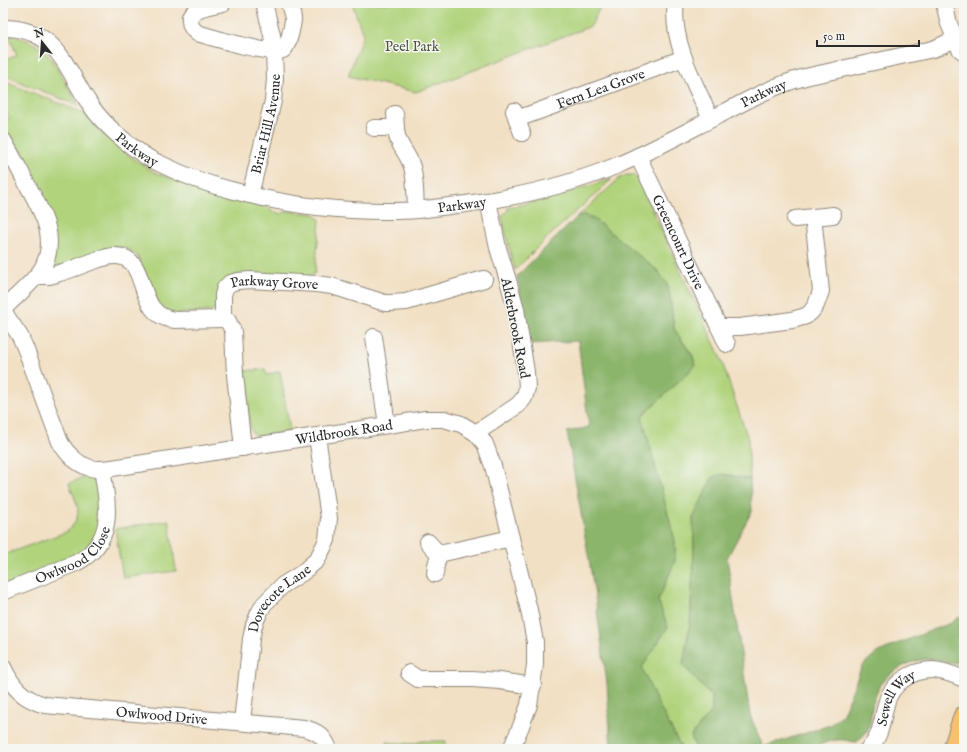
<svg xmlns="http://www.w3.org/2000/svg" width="967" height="752" font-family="'IM FELL English',serif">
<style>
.green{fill:#b0d37c;stroke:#6e7f54}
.forest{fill:#8cb56c;stroke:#5c704c}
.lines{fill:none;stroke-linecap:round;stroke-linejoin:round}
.minor-casing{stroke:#8e8678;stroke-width:18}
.major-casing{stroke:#8e8678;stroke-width:23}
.minor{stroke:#fff;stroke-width:16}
.major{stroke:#f7c06c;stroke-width:21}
.labels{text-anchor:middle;stroke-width:3;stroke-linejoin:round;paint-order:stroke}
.park-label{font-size:14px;fill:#4c553f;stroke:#f6f6f2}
.street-label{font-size:14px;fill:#2b2b2b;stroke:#f6f6f2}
</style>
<rect width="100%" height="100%" fill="#f6f6f2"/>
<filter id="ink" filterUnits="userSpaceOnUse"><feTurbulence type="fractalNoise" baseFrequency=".025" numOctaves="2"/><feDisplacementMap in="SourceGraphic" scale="8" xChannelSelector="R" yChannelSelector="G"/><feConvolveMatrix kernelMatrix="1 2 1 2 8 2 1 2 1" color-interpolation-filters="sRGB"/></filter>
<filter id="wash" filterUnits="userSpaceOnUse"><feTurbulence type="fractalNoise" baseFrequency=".012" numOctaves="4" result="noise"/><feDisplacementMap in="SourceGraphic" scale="16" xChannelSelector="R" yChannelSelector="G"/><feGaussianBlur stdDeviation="0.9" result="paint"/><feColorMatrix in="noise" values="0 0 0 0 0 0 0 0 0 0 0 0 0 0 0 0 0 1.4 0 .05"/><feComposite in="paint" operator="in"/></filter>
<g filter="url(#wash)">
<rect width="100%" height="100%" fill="#f2e0c4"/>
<!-- green -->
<path class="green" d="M352,3H602L591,26L416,92L348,76L363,35Z
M3,36H14L29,41L41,48L51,58L79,106L3,75V61L17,55L10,39L3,41Z
M3,81L86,114L98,129L117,147L137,161L156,173L188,185L225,197L268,207L271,211L282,214L286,211L315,214L320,220L315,273L308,278L236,275L213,311L175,314L161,307L152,292L139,258L133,252L127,249L119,247L112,248L62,266H57L53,264L52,260L42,198L3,130C3,122 3,122 10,118L3,107Z
M626,175H633L638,180L720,356L748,439L750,479L721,474L693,518L694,550L690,624L683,665L712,697V711L691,736L696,749H682L656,700L641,668L668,627L658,601L675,560V541L642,416L695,366L693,356L674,329L670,297L667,284L658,271L584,215L577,217L620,178Z
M612,179L548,237L515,270L509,248L502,218L503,215L508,210V207L543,200Z
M265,369L267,375L280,371L290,431L257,436L254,435L250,428L243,371Z
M89,476L94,478L95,481L99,480L101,527L82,554L3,587V555L66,532C86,516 76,503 69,483Z
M169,520L176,571L123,578L115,529Z
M422,741H446L445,749H387V742L412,744Z"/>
<!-- forest -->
<path class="forest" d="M584,215L593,218L658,271L667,284L670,297L674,329L693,357L695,366L642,416L675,541V561L658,601L668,627L642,668L656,700L682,749H611L607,683L594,589L567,432L589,427L578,341L530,344L517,276L577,217Z
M721,474L750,479L752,511L727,558L750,715L763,747L830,725L843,714L862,666L875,654L894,645L951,623L964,613V658C952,669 945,659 932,659C917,659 904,664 892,673C881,680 875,695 872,707C871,714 871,722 868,728C866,734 861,738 857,742C852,742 848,740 844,740C833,739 821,743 813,749H696L691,736L712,711V697L683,665L690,624L694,550L693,518L712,478Z"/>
</g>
<g filter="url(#ink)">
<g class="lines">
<!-- minor casing -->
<g class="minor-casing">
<g id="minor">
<path d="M223,3C214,5 188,8 190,20C190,26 193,30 197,33C214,38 269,55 283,50C288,48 293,24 293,18C292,13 290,8 289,3"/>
<path d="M676,3C670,40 696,86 711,119"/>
<path d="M944,3L949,24L960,49L964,52"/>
<path id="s1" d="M3,28C59,28 65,69 91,106C104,125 128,145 147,157C152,160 158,163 163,165C185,176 207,184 231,190C281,204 334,211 386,211C396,211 407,211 417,210C434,208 450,206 466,204C519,197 570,185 618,165C656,149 691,129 727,111C753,97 776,85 805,77L933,49C945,45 952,38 964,38"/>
<path d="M514,111L522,133"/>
<path d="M395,114C396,122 395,131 398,139C401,148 408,155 411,164C416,177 415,196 416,210"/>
<path id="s2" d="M517,119L684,58"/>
<path d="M374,128H396"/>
<path d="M3,140C12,155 20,171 28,186C42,212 58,237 43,267C36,280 14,298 3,309"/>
<path id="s3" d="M638,156L727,344"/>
<path id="s4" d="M250,195L273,101L275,79L274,51L272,35L264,3"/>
<path d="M795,219L833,215"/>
<path d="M37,276H49L56,274C67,271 78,267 88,263C97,260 106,256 115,256C152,256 132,316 175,320L223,319"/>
<path id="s5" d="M3,311L20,336L26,350L60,442C67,454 77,464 90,468C97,470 105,469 112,468L426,419H444L461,424L476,433L485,444L493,466L529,610L535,642V665L529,705L521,726L511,749"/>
<path d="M719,327H740L792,320L806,316L811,312L816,305L821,291L813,217"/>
<path d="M374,337L387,425"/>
<path d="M476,433L518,405L524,398L527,388L526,372L516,309L507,277L498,248L488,201"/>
<path id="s6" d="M243,448L235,375L233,331L228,321L223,319V295L225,288L230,283L238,281L250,280L316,284L332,286L385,303H391L406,302L484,279"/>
<path d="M428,542L439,554L436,565L435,574"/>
<path d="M439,554L511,538"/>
<path id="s7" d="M3,592L76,563C116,542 108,506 102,469"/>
<path id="s8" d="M3,667C12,687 23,699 45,705L304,728C317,731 324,736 329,749"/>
<path d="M409,673L418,679H472L500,681L533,686"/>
<path id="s9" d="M242,722L251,639L254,625L259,613L264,604L283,585L302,573L311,565L317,560L327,540L329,518L317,436"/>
<path id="s10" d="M868,749C881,738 882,720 886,704C891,684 911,670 932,670C943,670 954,675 964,679"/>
</g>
</g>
<!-- major casing -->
<g class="major-casing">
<path id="major" d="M954,749L964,717"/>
</g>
<!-- minor -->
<use href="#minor" class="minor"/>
<!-- major -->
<use href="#major" class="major"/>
</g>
</g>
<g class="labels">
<!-- park labels -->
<g class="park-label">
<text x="412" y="51">Peel Park</text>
</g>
<!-- street labels -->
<g class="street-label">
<text dy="5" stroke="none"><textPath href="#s2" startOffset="89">Fern Lea Grove</textPath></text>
<text dy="5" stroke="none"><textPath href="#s1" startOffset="849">Parkway</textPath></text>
<text dy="5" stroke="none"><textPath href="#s4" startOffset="73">Briar Hill Avenue</textPath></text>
<text dy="5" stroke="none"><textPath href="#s1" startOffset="189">Parkway</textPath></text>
<text dy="5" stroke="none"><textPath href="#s1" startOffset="525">Parkway</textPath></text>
<text dy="5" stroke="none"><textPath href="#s3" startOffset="95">Greencourt Drive</textPath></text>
<text dy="5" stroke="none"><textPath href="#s6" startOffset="217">Parkway Grove</textPath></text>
<text transform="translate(516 328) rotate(79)" y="5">Alderbrook Road</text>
<text dy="5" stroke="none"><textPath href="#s5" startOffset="441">Wildbrook Road</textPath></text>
<text dy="5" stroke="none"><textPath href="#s7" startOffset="81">Owlwood Close</textPath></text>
<text dy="5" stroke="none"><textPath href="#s9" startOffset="135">Dovecote Lane</textPath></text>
<text dy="5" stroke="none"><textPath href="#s10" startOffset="60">Sewell Way</textPath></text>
<text dy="5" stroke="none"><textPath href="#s8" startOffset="176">Owlwood Drive</textPath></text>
</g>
</g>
<!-- margin -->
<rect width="967" height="752" fill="none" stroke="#f6f6f2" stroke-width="16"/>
<!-- north arrow -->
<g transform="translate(42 42) rotate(343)" stroke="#f6f6f2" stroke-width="3" paint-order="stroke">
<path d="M0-3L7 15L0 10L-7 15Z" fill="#2b2b2b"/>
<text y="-6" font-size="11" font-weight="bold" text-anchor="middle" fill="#2b2b2b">N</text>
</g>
<!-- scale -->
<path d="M817 40v6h102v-6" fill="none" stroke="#2b2b2b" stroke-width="2"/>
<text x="823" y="40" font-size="12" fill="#2b2b2b" stroke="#f6f6f2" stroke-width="3" paint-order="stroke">50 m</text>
</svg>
